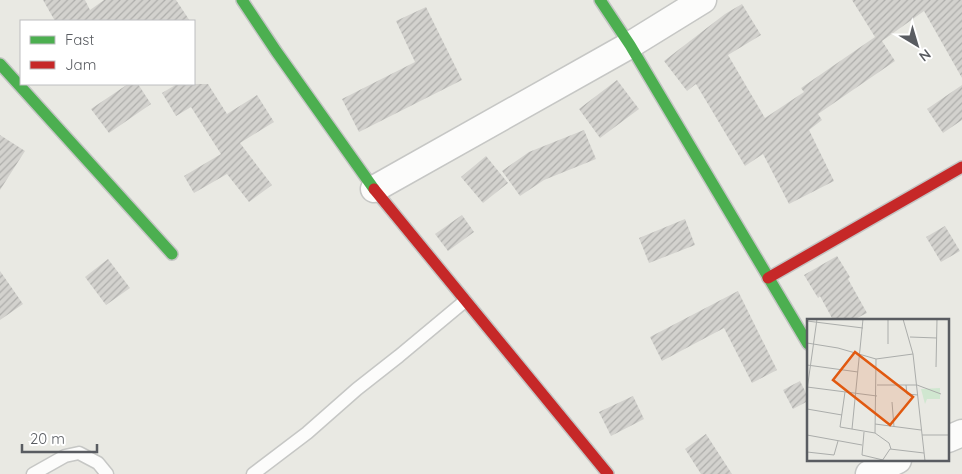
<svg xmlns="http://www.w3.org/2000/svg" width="962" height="474" font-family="Quicksand,sans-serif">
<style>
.building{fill:url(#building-hatch)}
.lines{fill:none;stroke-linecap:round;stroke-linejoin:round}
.lane-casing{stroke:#c6c7c5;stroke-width:15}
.street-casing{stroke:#c6c7c5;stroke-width:29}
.fast-casing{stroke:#c4c5c4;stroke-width:14}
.jam-casing{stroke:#c4c5c4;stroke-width:14}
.lane{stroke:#fcfcfb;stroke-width:12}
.street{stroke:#fcfcfb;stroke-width:26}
.fast{stroke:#4caf50;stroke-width:11}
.jam{stroke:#c62828;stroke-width:11}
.inset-road{fill:none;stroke:#abadab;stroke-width:1}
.view{fill:#e15910;fill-opacity:0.15;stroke:#e15910;stroke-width:2.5}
.inset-edge{fill:none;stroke:#595c61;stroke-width:2.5}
</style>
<defs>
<pattern id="building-hatch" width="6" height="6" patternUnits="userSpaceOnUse" patternTransform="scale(1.25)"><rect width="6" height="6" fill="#d3d2ce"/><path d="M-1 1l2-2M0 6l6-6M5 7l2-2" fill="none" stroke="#aeaeab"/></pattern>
</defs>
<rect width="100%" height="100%" fill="#e9e9e3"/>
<!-- building -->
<path class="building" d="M43,0H85L90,10L104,0H176L190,21H55Z
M852,0H962V78L924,11L882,41L895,61L818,114L822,120L809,130L834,181L789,204L763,154L745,166L696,84L687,91L664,61L725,14L742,4L761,35L728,55L765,118L804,92L801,88L875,37Z
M426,7L462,80L359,132L342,99L415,62L396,21Z
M617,80L639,109L600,138L579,109Z
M128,84H138L151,104L109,133L91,109Z
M177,84H208L227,114L257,95L274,122L240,143L272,185L249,202L227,174L194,193L184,176L221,154L191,107L176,116L162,93Z
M962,85V120L943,133L927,109Z
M584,130L596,159L544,180L520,196L502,171L529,152Z
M0,135L25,151L0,190Z
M486,156L508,183L483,203L461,177Z
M462,215L474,232L448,251L435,234Z
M685,219L695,245L649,263L639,238Z
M945,226L960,251L941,262L926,237Z
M837,256L850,277L848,279L867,313L853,320H833L820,296L818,298L804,275Z
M108,259L130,288L106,305L85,277Z
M0,271L23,304L0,320Z
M738,291L777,370L752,383L724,328L662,361L650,337Z
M800,381L808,397V401L793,409L783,390Z
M633,396L644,419L611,436L599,412Z
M706,434L732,474H701L685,449Z"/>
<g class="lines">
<!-- lane casing -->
<g class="lane-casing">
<path id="lane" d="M33,474L65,456L79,453L98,463L107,474
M253,474L307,433L357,389L399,356L465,301"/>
</g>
<!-- street casing -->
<g class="street-casing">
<path id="street" d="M374,189L630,45L703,0
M948,439L962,433
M869,474L898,460"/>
</g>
<!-- fast casing -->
<g class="fast-casing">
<path id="fast" d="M242,0L276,51L374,189
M600,0L630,45L808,344
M0,64L172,254"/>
</g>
<!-- jam casing -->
<g class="jam-casing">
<path id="jam" d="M374,189L608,474
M768,278L962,167"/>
</g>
<!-- lane -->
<use href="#lane" class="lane"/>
<!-- street -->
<use href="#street" class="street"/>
<!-- fast -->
<use href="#fast" class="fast"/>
<!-- jam -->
<use href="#jam" class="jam"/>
</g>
<!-- overview -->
<g transform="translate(807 319)">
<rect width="142" height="142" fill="#e9e9e3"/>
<path d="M133,69V80H120L118,85L114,70Z" fill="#d0e7d0"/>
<path class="inset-road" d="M81,0V25M96,0L106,35L118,142M0,2L56,9M103,18L130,19M0,24L31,29L69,40L106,35M0,46L51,53M129,48L130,0M70,66H110L134,75M99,66L100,75L111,76M0,68L70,77M0,71L10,0M38,73L33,108L68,114L82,124L84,130M85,83L87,108M0,90L35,96M68,105L114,111M45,110L56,0M57,113L55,136L76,141M68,114L69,40M0,116L55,126M115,116H143M0,133L27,136L31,122M75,142L83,130L117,134"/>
<path class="view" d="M48,33L106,78L83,106L26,61Z"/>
<rect width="142" height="142" class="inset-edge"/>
</g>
<!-- legend -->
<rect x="20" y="20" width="175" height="65" fill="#ffffff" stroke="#bdbec0"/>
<rect x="30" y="36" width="25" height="8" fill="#4caf50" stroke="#bdbec0"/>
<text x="65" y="45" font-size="15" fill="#595c61">Fast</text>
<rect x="30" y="61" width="25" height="8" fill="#c62828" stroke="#bdbec0"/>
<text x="65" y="70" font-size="15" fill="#595c61">Jam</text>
<!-- north arrow -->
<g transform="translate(917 45) rotate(142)" stroke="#ffffff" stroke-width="4" paint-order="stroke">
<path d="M0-4L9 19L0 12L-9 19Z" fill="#595c61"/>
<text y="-8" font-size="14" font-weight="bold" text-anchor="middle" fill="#595c61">N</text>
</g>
<!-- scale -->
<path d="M22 444v8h75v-8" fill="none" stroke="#595c61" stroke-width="2.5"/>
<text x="30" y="444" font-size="15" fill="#595c61" stroke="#ffffff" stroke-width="4" paint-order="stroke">20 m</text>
</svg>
